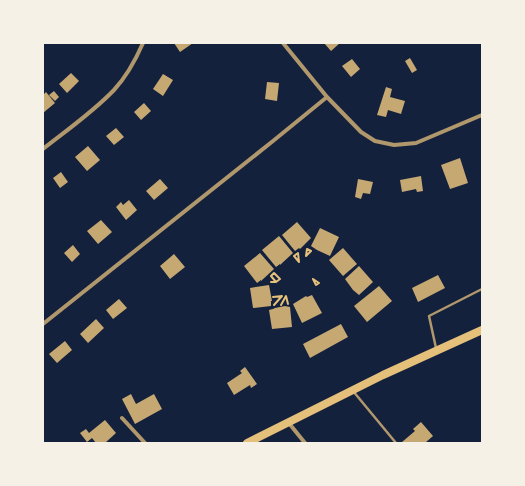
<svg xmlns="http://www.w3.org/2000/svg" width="525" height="486" font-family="'Golos Text',sans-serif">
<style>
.building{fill:#c6a872}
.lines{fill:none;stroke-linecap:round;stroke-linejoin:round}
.path{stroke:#e5c07b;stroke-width:2}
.service{stroke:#b1986c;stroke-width:2.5}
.minor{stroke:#b1986c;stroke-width:4}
.primary{stroke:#e5c07b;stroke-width:8}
</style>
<rect width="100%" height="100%" fill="#14213d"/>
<!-- building -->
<path class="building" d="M174,43H193L180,52Z
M324,43H340L331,51Z
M410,58L417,70L412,73L405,61Z
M352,59L360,69L351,77L342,66Z
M71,73L79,81L67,93L59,84Z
M163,74L173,80L163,96L153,89Z
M267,82L279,83L277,101L265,99Z
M386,87L392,89L390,97L405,101L401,114L388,110L386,117L377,115Z
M54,91L59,97L55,101L49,95Z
M46,92L55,103L43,113V95Z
M144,103L151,111L141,120L134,112Z
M116,128L124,137L114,145L106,136Z
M88,146L100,160L87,171L75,157Z
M460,158L468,183L450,189L441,165Z
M61,172L68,182L60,188L53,178Z
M421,176L423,191L417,192L416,189L402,192L400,180Z
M160,179L168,188L154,200L146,191Z
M358,179L373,182L370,194L363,193L361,199L355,197Z
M129,200L137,210L126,220L116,207L121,202L123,205Z
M101,220L112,232L98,244L87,231Z
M297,222L311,238L300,249L299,248L295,251L282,235Z
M320,228L339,237L330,256L317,250L311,246Z
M279,236L293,253L280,265V264L276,267L262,250Z
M73,245L80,254L72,262L64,253Z
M343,248L357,264L343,276L329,260Z
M260,253L274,269L261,281V280L257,283L244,266Z
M174,254L185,267L170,279L160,266Z
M359,266L373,282L359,295L353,290L345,279Z
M438,275L445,288L418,302L412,288Z
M269,285L272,301H271V306L253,308L250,288Z
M379,286L392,301L367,322L354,306Z
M312,295L322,313L302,323L293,304L306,296L307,297Z
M119,299L127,308L113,319L106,310Z
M285,306L290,307L292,327L272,329L269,310L273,309L275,308Z
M96,319L104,328L88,343L80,334Z
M341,324L348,337L310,358L303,344Z
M65,341L72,350L57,363L49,354Z
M245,367L257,384L251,388L250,385L234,395L227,383L242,373L240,371Z
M131,394L136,404L154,394L162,409L135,424L122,399Z
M105,420L116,433L105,443H96L92,438L87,442L80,433L86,429L89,433Z
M421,422L433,436L425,443H403L402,442L415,431L413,429Z"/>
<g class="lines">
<!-- path -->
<path class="path" d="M307,249L311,251L306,256Z
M298,253L299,262L294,256Z
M313,279L319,283L316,285Z
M271,282H276L280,279L274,273L271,276L276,282
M273,297L282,296L274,305
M281,305L286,296L288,304"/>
<!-- service -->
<path class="service" d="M436,348L429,316L482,289
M353,391L396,443"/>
<!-- minor -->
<path class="minor" d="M283,43L327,97L361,132L375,141L394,145L416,143L482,115
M43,149C67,130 93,112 114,90C126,77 136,59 143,43
M43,324L273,141L327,97
M122,418L145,443
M288,422L305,443"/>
<!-- primary -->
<path class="primary" d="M247,443L383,375L482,330"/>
</g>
<!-- border -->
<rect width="525" height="486" fill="none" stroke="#f6f1e7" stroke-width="88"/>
</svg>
